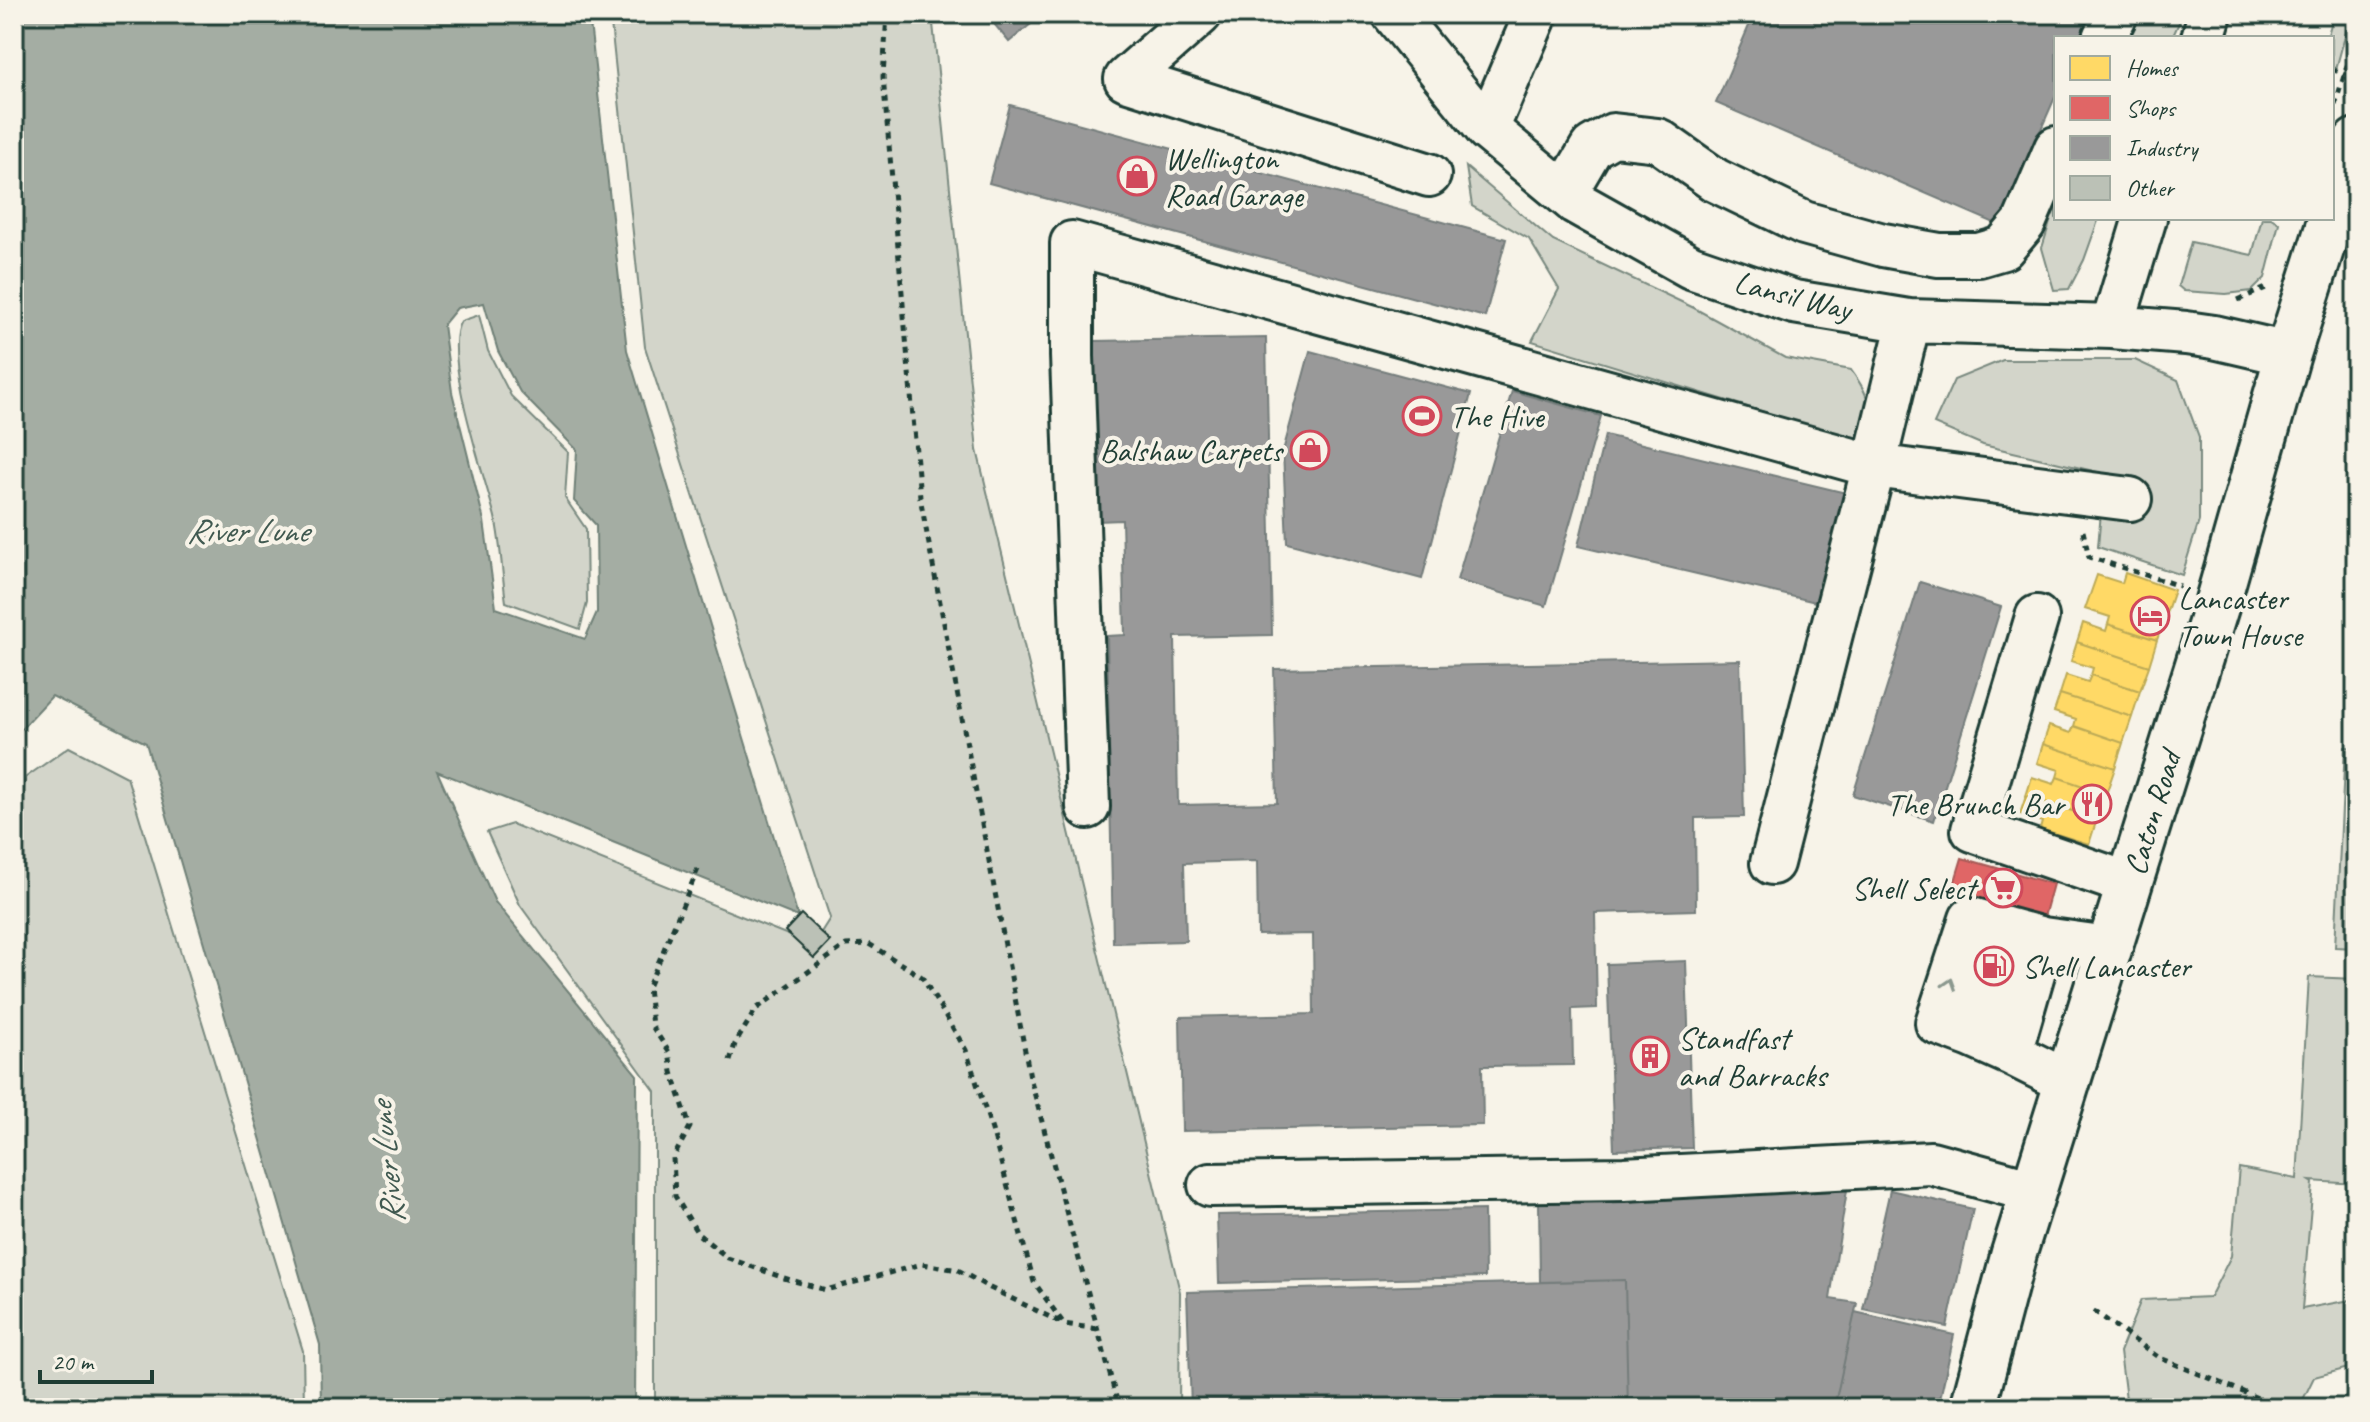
<svg xmlns="http://www.w3.org/2000/svg" width="2370" height="1422" font-family="Caveat,sans-serif">
<style>
.green{fill:#d3d5ca;stroke:#79897f;stroke-width:2}
.water{fill:#a4ada3;stroke:#6f8077;stroke-width:2;fill-rule:evenodd}
.homes{fill:#ffd966;stroke:#bcaa57;stroke-width:2}
.shops{fill:#e06666;stroke:#a65a57;stroke-width:2}
.industry{fill:#999;stroke:#747d7b;stroke-width:2}
.building{fill:#bbc1b6;stroke:#1f3d34;stroke-width:2}
.lines{fill:none;stroke-linecap:round;stroke-linejoin:round}
.minor-casing{stroke:#1f3d34;stroke-width:48}
.major-casing{stroke:#1f3d34;stroke-width:50}
.path{stroke:#1f3d34;stroke-width:5;stroke-dasharray:6 6;stroke-linecap:butt}
.minor{stroke:#f7f3e8;stroke-width:42}
.major{stroke:#f7f3e8;stroke-width:44}
.oneway{stroke:#8b988e}
.labels{text-anchor:middle;stroke-width:8;stroke-linejoin:round;paint-order:stroke}
.poi-label{font-size:32px;fill:#1f3d34;stroke:#f7f3e8;text-anchor:start}
.street-label{font-size:32px;fill:#1f3d34;stroke:#f7f3e8}
.water-label{font-size:34px;font-style:italic;fill:#405950;stroke:#f7f3e8}
</style>
<rect width="100%" height="100%" fill="#f7f3e8"/>
<filter id="ink" filterUnits="userSpaceOnUse"><feTurbulence type="fractalNoise" baseFrequency=".0125" numOctaves="2"/><feDisplacementMap in="SourceGraphic" scale="16" xChannelSelector="R" yChannelSelector="G"/><feConvolveMatrix kernelMatrix="1 2 1 2 8 2 1 2 1" color-interpolation-filters="sRGB"/></filter>
<g filter="url(#ink)">
<!-- green -->
<path class="green" d="M610,14H932L977,450L1180,1292L1179,1408H655V1091L520,905L487,832L512,824L813,945L830,918L645,347Z
M2134,14H2183L2172,38H2124Z
M2334,14H2351L2336,69L2332,67V38H2327Z
M1466,167L1553,241L1694,308L1785,358L1851,370C1872,399 1873,408 1859,441L1532,341L1559,289L1529,239L1472,206Z
M2056,203V218H2099L2084,260L2069,289L2054,290L2042,248Z
M2262,218H2271L2279,223L2265,278L2252,291L2226,294L2184,291L2178,286L2191,242L2252,255Z
M479,315L488,351L511,396L568,452L565,498L586,529L587,603L580,629L506,602C502,574 501,544 495,517C485,477 441,353 461,321Z
M2003,360H2135L2178,380L2199,437V521L2182,575L2098,547L2102,500L2098,472L1983,445L1934,424L1954,380Z
M69,747L127,777L303,1351L304,1408H14V829L26,777Z
M2345,747L2356,748V948L2335,947Z
M2309,977L2356,979V1184L2310,1181L2313,1183L2302,1309L2356,1299V1366L2314,1377L2299,1408H2122L2126,1399L2120,1352L2141,1300L2210,1297L2231,1256L2239,1168L2297,1179Z"/>
<!-- water -->
<path class="water" d="M14,14H589L627,350L798,917L437,771L495,902L637,1075L635,1408H321L320,1345L146,743L52,696L14,737ZM484,303L498,351L520,392L577,450L574,501L596,525L597,612L585,639L496,608L484,521L452,392L443,325L457,308Z"/>
<!-- homes -->
<path class="homes" d="M2125,573L2174,590L2157,640L2108,624L2110,617L2085,609L2097,575L2122,583Z
M2083,623L2106,631L2108,624L2157,640L2149,666L2077,642Z
M2077,642L2149,666L2140,691L2091,675L2093,668L2071,661Z
M2066,675L2088,682L2091,675L2140,691L2132,717L2060,694Z
M2060,694L2132,717L2123,743L2074,726L2076,719L2054,712Z
M2049,726L2071,733L2074,726L2123,743L2115,768L2043,744Z
M2043,744L2115,768L2106,794L2057,777L2059,770L2037,763Z
M2032,777L2054,784L2057,777L2106,794L2097,819L2026,796Z
M2026,796L2097,819L2089,844L2040,829L2042,822L2020,814Z"/>
<!-- shops -->
<path class="shops" d="M1962,858L2053,884L2044,917L1952,891Z"/>
<!-- industry -->
<path class="industry" d="M986,14H1043L1009,42Z
M1754,14H2091L2081,38H2056V95L1999,225L1716,103Z
M1010,105L1506,239L1485,317L989,183Z
M1266,338L1272,635L1175,637L1178,805L1277,803L1274,669L1740,660L1744,817L1695,818L1696,910L1595,913L1597,1008L1572,1009L1573,1065L1482,1066L1483,1125L1182,1131L1180,1017L1314,1014L1313,934L1258,935L1257,861L1184,863L1186,941L1113,943L1107,636L1125,635L1122,520L1098,521L1094,341Z
M1310,351L1471,394L1422,579L1287,543L1283,451Z
M1512,391L1601,416L1546,606L1457,580Z
M1605,435L1846,493L1820,603L1578,546Z
M1920,582L2001,607L1934,821L1853,795Z
M1686,961L1692,1148L1614,1150L1607,964Z
M1847,1190L1830,1299L1857,1303L1834,1408H1628L1625,1280L1540,1282L1539,1202Z
M1890,1190L1973,1209L1947,1327L1863,1309Z
M1484,1210L1485,1277L1219,1283L1217,1215Z
M1625,1280L1628,1408H1191L1187,1292Z
M1855,1312L1954,1335L1938,1408H1834Z"/>
<!-- building -->
<path class="building" d="M801,914L830,941L814,958L785,931Z"/>
<g class="lines">
<!-- minor casing -->
<g class="minor-casing">
<path id="minor" d="M1200,14L1126,79L1429,175
M1394,14L1487,129L1575,202L1691,267L1794,302L1909,321L2112,327L2186,333L2214,337L2288,354
M2104,38L2116,14
M2203,38L2210,14
M1487,129L1536,14
M1565,193L1592,147L1613,135L1658,140L1715,180L1804,223L1883,245L1939,255H1979L2003,248L2024,223L2056,148
M2112,327L2145,218
M2037,617L1973,830L2129,884
M1088,807L1072,356V243L1874,466L2130,499
M1772,863L1874,466L1909,321
M1972,1036L1937,1023L1971,919L2006,929
M2010,1053L1972,1036L2006,929L2043,939
M2068,1082L2010,1053L2043,939L2109,948
M1210,1185L1624,1179L1931,1163L2033,1191"/>
</g>
<!-- major casing -->
<g class="major-casing">
<path id="major" d="M2332,216L2356,141
M1973,1408L2014,1253L2217,604L2288,354L2331,218"/>
</g>
<!-- path -->
<path class="path" d="M887,14L883,77L920,497L1030,1077L1116,1397V1408
M2332,69L2346,75
M2335,105L2356,37
M2238,300L2266,288
M2083,531L2089,557L2180,586
M698,869L648,987L652,1026L669,1052L672,1072L690,1127L673,1158L675,1196L698,1234L728,1258L784,1278L826,1290L922,1264L958,1270L990,1288L1064,1324
M730,1061L735,1044L756,1009L846,945L869,944L922,977L966,1050L992,1130L1034,1282L1064,1324L1098,1329
M2094,1311L2158,1357L2282,1408"/>
<!-- minor -->
<use href="#minor" class="minor"/>
<!-- major -->
<use href="#major" class="major"/>
</g>
<!-- one-way arrows -->
<defs><path id="oneway-chevron" d="M-2-3.5L2.5 0L-2 3.5" fill="none" stroke-width="1.6" stroke-linecap="round" stroke-linejoin="round" transform="scale(2)"/></defs>
<use class="oneway" href="#oneway-chevron" transform="translate(1950 984) rotate(-72)"/>
</g>
<!-- icons -->
<defs>
<g id="shop-ring" transform="scale(2)"><circle r="9.5" fill="#f7f3e8" stroke="#d1495b" stroke-width="1.5"/><path d="M-5-2.5h2.3a2.7 3.5 0 0 1 5.4 0H5L5.5 6h-11ZM-1.5-2.5h3a1.5 2.3 0 0 0-3 0Z" fill="#d1495b"/></g>
<g id="stadium-ring" transform="scale(2)"><circle r="9.5" fill="#f7f3e8" stroke="#d1495b" stroke-width="1.5"/><path d="M0-5a6.5 5 0 1 0 0 10a6.5 5 0 1 0 0-10ZM-3.5-1.8h7v3.6h-7Z" fill="#d1495b"/></g>
<g id="hotel-ring" transform="scale(2)"><circle r="9.5" fill="#f7f3e8" stroke="#d1495b" stroke-width="1.5"/><path d="M-6-4.5h1.5V1H6V5H4.5V3h-9V5H-6ZM-4 0a1.8 1.8 0 1 1 3.6 0ZM.5 0V-2.5h3Q6-2.5 6 0Z" fill="#d1495b"/></g>
<g id="restaurant-ring" transform="scale(2)"><circle r="9.5" fill="#f7f3e8" stroke="#d1495b" stroke-width="1.5"/><path d="M-5-6h1v4h1v-4h1v4h1v-4h1v5L-1.5 .5V6h-2V.5L-5-1ZM5-6V6H3V1.5H1.5Q1.5-4 5-6Z" fill="#d1495b"/></g>
<g id="supermarket-ring" transform="scale(2)"><circle r="9.5" fill="#f7f3e8" stroke="#d1495b" stroke-width="1.5"/><path d="M-6-5.5h2.5l.6 2H6L4.5 2H-2.5L-4.4-4H-6ZM-1.5 3.2a1.3 1.3 0 1 0 .1 0ZM3 3.2a1.3 1.3 0 1 0 .1 0Z" fill="#d1495b"/></g>
<g id="fuel-ring" transform="scale(2)"><circle r="9.5" fill="#f7f3e8" stroke="#d1495b" stroke-width="1.5"/><path d="M-5.5-6h7V0h2V4h1.3V-2.5L3-4.5l.8-.8L6-3V5H2.5V1h-1V6h-7ZM-4.2-4.7v3.2H.2V-4.7Z" fill="#d1495b"/></g>
<g id="building-ring" transform="scale(2)"><circle r="9.5" fill="#f7f3e8" stroke="#d1495b" stroke-width="1.5"/><path d="M-4-6H4V6H1V3H-1V6H-4ZM-2.5-4.3h1.7v1.8h-1.7ZM.8-4.3h1.7v1.8H.8ZM-2.5-1h1.7V.8h-1.7ZM.8-1h1.7V.8H.8Z" fill="#d1495b"/></g>
</defs>
<g fill-rule="evenodd">
<use href="#shop-ring" x="1137" y="176"/>
<use href="#stadium-ring" x="1422" y="416"/>
<use href="#shop-ring" x="1310" y="450"/>
<use href="#hotel-ring" x="2150" y="616"/>
<use href="#restaurant-ring" x="2092" y="804"/>
<use href="#supermarket-ring" x="2003" y="888"/>
<use href="#fuel-ring" x="1994" y="966"/>
<use href="#building-ring" x="1650" y="1056"/>
</g>
<g class="labels">
<!-- poi labels -->
<g class="poi-label">
<text x="1165" y="169">Wellington<tspan x="1165" dy="37">Road Garage</tspan></text>
<text x="1450" y="427">The Hive</text>
<text x="1282" y="461" text-anchor="end">Balshaw Carpets</text>
<text x="2178" y="609">Lancaster<tspan x="2178" dy="37">Town House</tspan></text>
<text x="2064" y="815" text-anchor="end">The Brunch Bar</text>
<text x="1975" y="899" text-anchor="end">Shell Select</text>
<text x="2022" y="977">Shell Lancaster</text>
<text x="1678" y="1049">Standfast<tspan x="1678" dy="37">and Barracks</tspan></text>
</g>
<!-- street labels -->
<g class="street-label">
<text transform="translate(1793 295) rotate(14)" y="11">Lansil Way</text>
<text transform="translate(2152 813) rotate(-73)" y="11">Caton Road</text>
</g>
<!-- water labels -->
<g class="water-label">
<text x="247" y="542">River Lune</text>
<text transform="translate(386 1163) rotate(-96)" y="12">River Lune</text>
</g>
</g>
<!-- margin -->
<rect width="2370" height="1422" fill="none" stroke="#f7f3e8" stroke-width="48"/>
<rect x="24" y="24" width="2322" height="1374" fill="none" stroke="#1f3d34" stroke-width="3" filter="url(#ink)"/>
<!-- legend -->
<rect x="2054" y="36" width="280" height="184" fill="#f7f3e8" stroke="#a1aaa0" stroke-width="2"/>
<rect x="2070" y="56" width="40" height="24" fill="#ffd966" stroke="#a1aaa0" stroke-width="2"/>
<text x="2126" y="76" font-size="24" fill="#1f3d34">Homes</text>
<rect x="2070" y="96" width="40" height="24" fill="#e06666" stroke="#a1aaa0" stroke-width="2"/>
<text x="2126" y="116" font-size="24" fill="#1f3d34">Shops</text>
<rect x="2070" y="136" width="40" height="24" fill="#999999" stroke="#a1aaa0" stroke-width="2"/>
<text x="2126" y="156" font-size="24" fill="#1f3d34">Industry</text>
<rect x="2070" y="176" width="40" height="24" fill="#bbc1b6" stroke="#a1aaa0" stroke-width="2"/>
<text x="2126" y="196" font-size="24" fill="#1f3d34">Other</text>
<!-- scale -->
<path d="M40 1370v12h112v-12" fill="none" stroke="#1f3d34" stroke-width="4"/>
<text x="52" y="1370" font-size="24" fill="#1f3d34" stroke="#f7f3e8" stroke-width="6" paint-order="stroke">20 m</text>
</svg>
